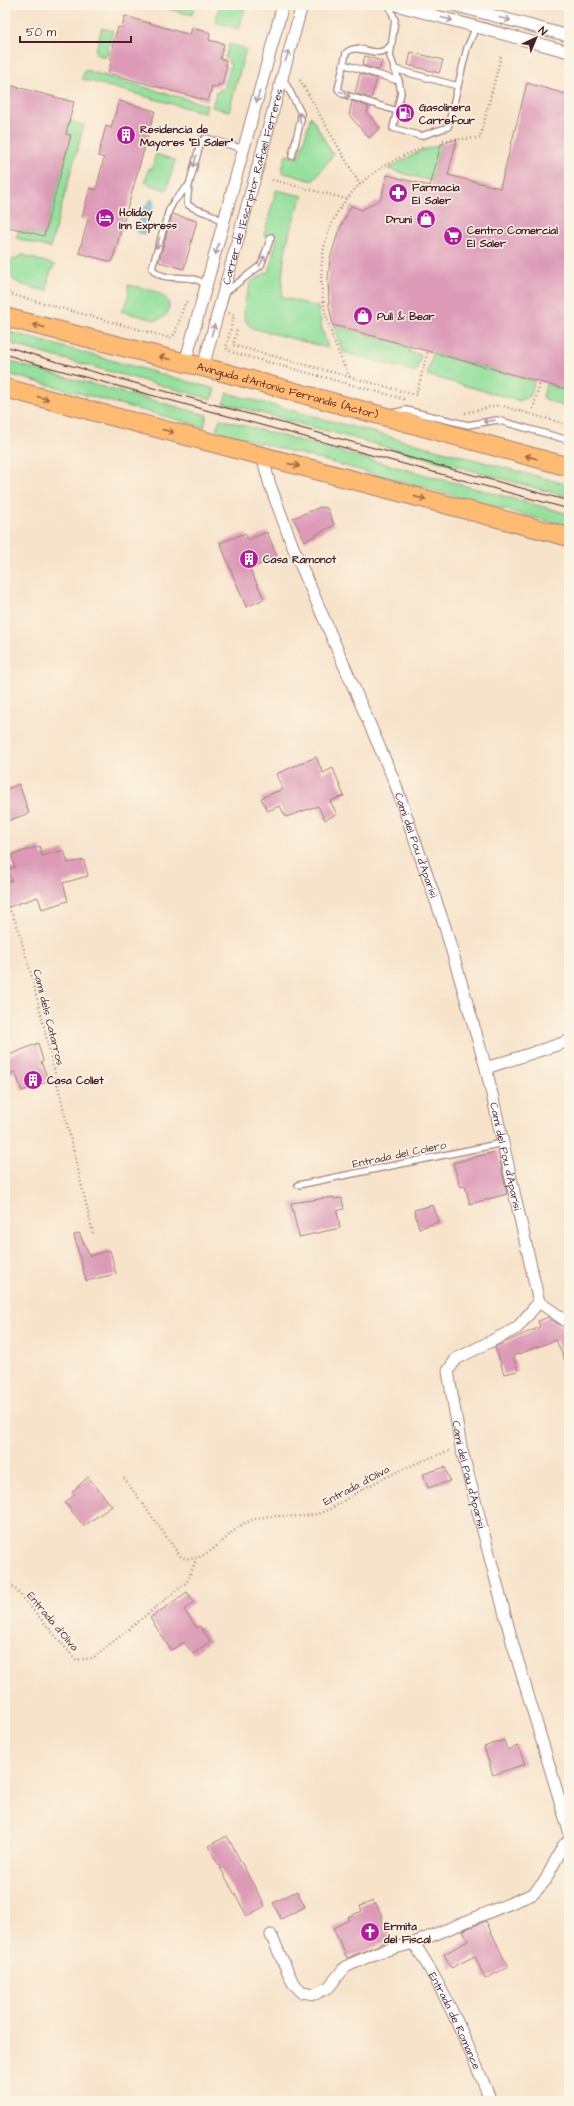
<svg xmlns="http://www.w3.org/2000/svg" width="574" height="2106" font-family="'Architects Daughter',sans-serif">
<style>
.green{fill:#94e09d;stroke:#6f8064}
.water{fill:#5cbbdb;stroke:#536d83}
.building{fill:#dc9ab7}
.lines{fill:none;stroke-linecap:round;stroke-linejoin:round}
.service-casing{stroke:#a0817a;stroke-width:8}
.minor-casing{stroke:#a0817a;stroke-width:13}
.primary-casing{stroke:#a0817a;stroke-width:20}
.path{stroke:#a0817a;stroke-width:2.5;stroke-dasharray:1 3;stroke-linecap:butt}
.service{stroke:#fff;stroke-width:5.5}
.minor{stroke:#fff;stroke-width:11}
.primary{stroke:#febb71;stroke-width:18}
.tram{stroke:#4a1f2b;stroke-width:1}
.oneway{stroke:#ae9aa0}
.oneway2{stroke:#9b654a}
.labels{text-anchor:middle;stroke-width:3;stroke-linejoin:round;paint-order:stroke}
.poi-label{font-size:11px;font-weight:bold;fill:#4a1f2b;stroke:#fcf5e5;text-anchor:start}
.street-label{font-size:11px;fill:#4a1f2b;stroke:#fcf5e5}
</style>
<rect width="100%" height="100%" fill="#fcf5e5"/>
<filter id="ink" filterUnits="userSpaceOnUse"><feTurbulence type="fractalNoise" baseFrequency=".025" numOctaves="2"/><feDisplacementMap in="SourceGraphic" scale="8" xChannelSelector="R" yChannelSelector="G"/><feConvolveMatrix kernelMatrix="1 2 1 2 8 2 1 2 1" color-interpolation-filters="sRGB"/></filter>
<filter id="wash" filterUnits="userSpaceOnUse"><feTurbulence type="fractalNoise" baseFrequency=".012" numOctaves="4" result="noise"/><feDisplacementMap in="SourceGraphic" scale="16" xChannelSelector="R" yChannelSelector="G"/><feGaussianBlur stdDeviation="0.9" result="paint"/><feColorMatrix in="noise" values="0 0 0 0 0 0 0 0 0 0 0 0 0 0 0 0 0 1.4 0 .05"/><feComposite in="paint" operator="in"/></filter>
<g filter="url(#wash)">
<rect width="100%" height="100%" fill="#f7e3ca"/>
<!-- green -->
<path class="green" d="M169,5H195L192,15L168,9Z
M220,5L245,7L239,29L215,22Z
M102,28L113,31L106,57L95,54Z
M229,44L246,49L229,111L212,107L216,92L219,93L220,89L224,90L231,64L228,63L229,59L225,58Z
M85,70L207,105L205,113L82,79Z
M311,116L333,155L313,181L281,172L286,155L299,158Z
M69,121L84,125L50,248L16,238L19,230L44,236L71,136L66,134Z
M441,144L431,181L388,169L420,151Z
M156,154L175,160L167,190L145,183L149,168L152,169Z
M276,190L303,196C288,229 281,260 282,297L318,307L322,329L328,348L252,328C237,316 247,298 251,282L269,271L277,239L264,235Z
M23,255L55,265C49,273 47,280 48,291C33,287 8,286 7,267L12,260Z
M128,285C141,288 175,291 168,312C166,317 160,319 155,320L121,311C128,303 129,296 128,285Z
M333,325L410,346L409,352L421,355L416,372L343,352Z
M9,332L215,389L211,399L35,351L6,342Z
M433,353L534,381L531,395L520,401L427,375Z
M5,359L24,366L207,415L204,427L5,373Z
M546,384L569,390V409L543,398Z
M227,393L569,485V497L224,403Z
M220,419L569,514V527L216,431Z"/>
<!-- water -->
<path class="water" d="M151,199L155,200L145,234L136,232L142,211Z"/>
<g id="blocks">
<!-- building -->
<path class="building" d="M125,16L190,35L192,28L210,33L209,40L224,44L220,59L226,60L225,65L227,66L222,85L218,84V87L212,86L208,101L108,73L112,59L109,58L118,27L122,28Z
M411,52L443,60L439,73L408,65Z
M365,56L382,61L379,70L362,65Z
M360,74L377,79L371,98L355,93Z
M527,83L569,95V390L333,325L329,306L328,278L330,259L338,232L351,206L362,210L381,199L387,175L430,186L441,144L457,139L448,175L500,188Z
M5,84L74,102L66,134L71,135L44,236L5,226Z
M119,101L155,111L112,262L79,253L88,219L82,217L90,188L96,190L104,158L98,156L106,126L111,128Z
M352,101L369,107L367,113L380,128L369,138L349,115Z
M172,214L197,221L184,269L159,262Z
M321,507L327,508L334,525L305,541L293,518Z
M267,532L277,556L250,569L264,599L246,607L220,543L245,533L248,540Z
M316,757L323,773L333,768L344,796L330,801L337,814L325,820L318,806L286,817L280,806L267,811L261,798L283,789L276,774Z
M19,784L29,813L5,822V790Z
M40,846L42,856L64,850L68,863L84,860L88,876L63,883L68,901L42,909L38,897L5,908V882L12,881L7,869L15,867L11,855Z
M38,1043L43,1061L41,1062L49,1081L22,1091L15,1072L8,1074L5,1068V1057Z
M498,1151L507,1194L470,1204L465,1186L460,1187L453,1163Z
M334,1197V1199L342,1198L344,1209L337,1211L340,1228L299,1237L291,1203Z
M433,1205L439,1222L419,1228L414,1210Z
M79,1233L90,1256L110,1250L116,1274L86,1281L74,1235Z
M549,1317L551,1321L552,1320L569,1330V1371L556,1340L513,1356L518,1371L504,1374L495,1347L540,1327L538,1321Z
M445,1467L450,1481L428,1488L423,1474Z
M88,1477L112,1506L84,1526L65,1503L75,1494L72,1492Z
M187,1592L194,1602L184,1610L197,1628L200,1626L210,1641L193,1654L184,1642L171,1650L150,1618Z
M504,1740L507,1750L518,1746L525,1764L493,1775L484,1747Z
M227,1836L265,1906L247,1916L208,1846Z
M297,1891L305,1907L281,1919L273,1903Z
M373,1901L375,1905L376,1904L383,1917H381L391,1940L347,1958L333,1928L349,1920L348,1917L362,1911L360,1906Z
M486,1921L508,1967L485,1979L475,1956L451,1968L444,1954L468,1941L463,1930Z"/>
</g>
</g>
<g filter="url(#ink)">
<use href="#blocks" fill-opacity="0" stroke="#a0817a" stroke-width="1"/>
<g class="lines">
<!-- service casing -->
<g class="service-casing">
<path id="service" d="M389,5L395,20L390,56L399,81L401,93L393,128L421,136L448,127L467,48L476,27
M390,46C376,62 359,40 346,53L338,89L343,94L397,111
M343,64L399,81
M394,69L458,86
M284,80L301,113V119L292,156
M189,185L174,201L169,210L152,268C163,285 189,271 204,284L205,288
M222,225C217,211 197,213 187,204L189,185L201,141L206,138L244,149
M226,292L261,265L271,237
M393,413L406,410L468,425L497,420L568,440
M298,1185L503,1143"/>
</g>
<!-- minor casing -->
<g class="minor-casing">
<g id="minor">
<path d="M396,5L569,52"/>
<path d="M454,5L569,36"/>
<path d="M185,363L283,5"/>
<path id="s1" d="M203,367L302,5"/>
<path id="s2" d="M262,456L270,485L293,547L395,783L445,927L486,1068L539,1302L517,1328L456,1359L448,1371L461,1447L513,1645L569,1831"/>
<path d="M486,1068L569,1041"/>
<path d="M539,1302L569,1323"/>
<path d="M271,1935L293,1983L302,1992L315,1994L329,1987L345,1967L376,1953L414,1943L533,1894L545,1881L563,1846L569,1840"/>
<path id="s3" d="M414,1943C447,1994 468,2045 491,2101"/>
</g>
</g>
<!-- primary casing -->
<g class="primary-casing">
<g id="primary">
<path id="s4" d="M5,317L226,373L569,467"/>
<path d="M5,388L569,537"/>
</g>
</g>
<!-- path -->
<path class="path" d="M300,80L360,185
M443,140L480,138L501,56
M272,180L347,199
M5,291L10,294L170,338L175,334L185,303L188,301
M229,313L234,315L226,348L231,352L404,399
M237,330L233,345L416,395L428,351
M350,377C298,279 313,186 425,147
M533,409L540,383
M465,413L499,405L569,425
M5,900L17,925L33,981L93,1233
M124,1478L181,1557C206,1566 225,1534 245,1523C272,1509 296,1522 323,1512C337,1507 351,1495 365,1488C391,1474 420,1461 449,1451
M5,1577L76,1660L93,1658L187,1582L196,1560"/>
<!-- service -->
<use href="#service" class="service"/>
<!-- minor -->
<use href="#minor" class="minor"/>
<!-- primary -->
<use href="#primary" class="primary"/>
<!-- tram -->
<path class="tram" d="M5,346L54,361L569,501
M5,354L26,361L569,509"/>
</g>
<!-- one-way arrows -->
<defs><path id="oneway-shaft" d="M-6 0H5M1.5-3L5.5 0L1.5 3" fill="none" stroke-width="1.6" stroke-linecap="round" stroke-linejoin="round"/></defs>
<g class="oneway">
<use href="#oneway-shaft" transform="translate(447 19) rotate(15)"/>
<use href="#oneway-shaft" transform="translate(505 19) rotate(15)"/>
<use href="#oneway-shaft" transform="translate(287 56) rotate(-74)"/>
<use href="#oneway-shaft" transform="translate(345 94) rotate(29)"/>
<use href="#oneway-shaft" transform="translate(258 97) rotate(105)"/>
<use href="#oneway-shaft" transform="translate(300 118) rotate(-94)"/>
<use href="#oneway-shaft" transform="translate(195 161) rotate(106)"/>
<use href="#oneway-shaft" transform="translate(158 243) rotate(107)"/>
<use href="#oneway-shaft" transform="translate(217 249) rotate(105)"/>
<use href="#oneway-shaft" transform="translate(262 261) rotate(-63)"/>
<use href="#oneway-shaft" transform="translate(213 330) rotate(-74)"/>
<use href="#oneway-shaft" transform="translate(489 421) rotate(172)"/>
</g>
<g class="oneway2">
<use href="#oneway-shaft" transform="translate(39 326) rotate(-165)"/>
<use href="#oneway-shaft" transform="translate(165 358) rotate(-166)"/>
<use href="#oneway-shaft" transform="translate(43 398) rotate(15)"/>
<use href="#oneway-shaft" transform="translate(168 431) rotate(15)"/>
<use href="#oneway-shaft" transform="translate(531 457) rotate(-164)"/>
<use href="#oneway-shaft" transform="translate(294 465) rotate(15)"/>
<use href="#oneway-shaft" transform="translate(420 498) rotate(15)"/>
</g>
</g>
<!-- icons -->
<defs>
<g id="fuel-disc" transform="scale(1)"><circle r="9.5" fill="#b5179e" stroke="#fcf5e5"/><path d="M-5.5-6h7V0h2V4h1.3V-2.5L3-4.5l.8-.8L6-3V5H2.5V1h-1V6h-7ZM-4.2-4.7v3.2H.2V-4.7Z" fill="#fff"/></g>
<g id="building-disc" transform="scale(1)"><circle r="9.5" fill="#b5179e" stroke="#fcf5e5"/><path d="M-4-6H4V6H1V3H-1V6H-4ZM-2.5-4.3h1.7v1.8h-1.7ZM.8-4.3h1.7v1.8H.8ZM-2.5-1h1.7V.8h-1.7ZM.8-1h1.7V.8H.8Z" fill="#fff"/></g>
<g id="pharmacy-disc" transform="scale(1)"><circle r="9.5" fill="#b5179e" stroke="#fcf5e5"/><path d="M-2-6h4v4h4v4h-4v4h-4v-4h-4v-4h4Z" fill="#fff"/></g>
<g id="hotel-disc" transform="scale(1)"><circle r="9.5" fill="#b5179e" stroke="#fcf5e5"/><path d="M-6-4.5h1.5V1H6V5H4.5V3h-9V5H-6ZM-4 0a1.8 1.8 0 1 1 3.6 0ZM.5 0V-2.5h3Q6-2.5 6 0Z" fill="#fff"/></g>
<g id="shop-disc" transform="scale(1)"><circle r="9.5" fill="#b5179e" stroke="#fcf5e5"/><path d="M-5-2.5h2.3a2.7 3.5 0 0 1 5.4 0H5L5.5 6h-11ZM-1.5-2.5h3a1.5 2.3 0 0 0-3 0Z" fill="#fff"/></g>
<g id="supermarket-disc" transform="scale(1)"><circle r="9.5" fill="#b5179e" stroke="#fcf5e5"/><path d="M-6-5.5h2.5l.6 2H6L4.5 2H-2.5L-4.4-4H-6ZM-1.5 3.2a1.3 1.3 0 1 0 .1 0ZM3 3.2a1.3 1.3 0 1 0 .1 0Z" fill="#fff"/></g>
<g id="church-disc" transform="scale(1)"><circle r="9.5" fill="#b5179e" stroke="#fcf5e5"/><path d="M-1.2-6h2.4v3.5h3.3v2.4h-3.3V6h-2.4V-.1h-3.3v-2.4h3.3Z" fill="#fff"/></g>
</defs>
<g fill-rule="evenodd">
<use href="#fuel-disc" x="405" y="113"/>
<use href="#building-disc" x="126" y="135"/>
<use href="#pharmacy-disc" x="398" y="193"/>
<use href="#hotel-disc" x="105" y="218"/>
<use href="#shop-disc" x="426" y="219"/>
<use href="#supermarket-disc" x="453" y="236"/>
<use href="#shop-disc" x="363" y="316"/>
<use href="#building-disc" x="249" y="559"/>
<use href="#building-disc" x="33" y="1080"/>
<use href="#church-disc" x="370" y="1932"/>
</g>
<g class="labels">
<!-- poi labels -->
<g class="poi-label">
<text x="419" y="111">Gasolinera<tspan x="419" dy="13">Carrefour</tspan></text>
<text x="140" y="133">Residencia de<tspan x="140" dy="13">Mayores "El Saler"</tspan></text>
<text x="412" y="191">Farmacia<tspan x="412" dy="13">El Saler</tspan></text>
<text x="119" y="216">Holiday<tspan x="119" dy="13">Inn Express</tspan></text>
<text x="412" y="223" text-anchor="end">Druni</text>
<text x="467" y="234">Centro Comercial<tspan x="467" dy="13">El Saler</tspan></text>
<text x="377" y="320">Pull &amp; Bear</text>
<text x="263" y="563">Casa Ramonot</text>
<text x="47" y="1084">Casa Collet</text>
<text x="384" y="1930">Ermita<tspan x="384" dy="13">del Fiscal</tspan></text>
</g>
<!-- street labels -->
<g class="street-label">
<text dy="4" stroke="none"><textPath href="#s1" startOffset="187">Carrer de l'Escriptor Rafael Ferreres</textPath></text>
<text dy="4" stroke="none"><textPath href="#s4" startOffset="292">Avinguda d'Antonio Ferrandis (Actor)</textPath></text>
<text dy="4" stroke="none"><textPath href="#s2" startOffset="419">Camí del Pou d'Aparisi</textPath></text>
<text transform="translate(49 1017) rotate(76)" y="4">Camí dels Catarros</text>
<text transform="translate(399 1154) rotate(-12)" y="4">Entrada del Colero</text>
<text dy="4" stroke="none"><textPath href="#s2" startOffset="743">Camí del Pou d'Aparisi</textPath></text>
<text dy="4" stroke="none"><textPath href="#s2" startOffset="1115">Camí del Pou d'Aparisi</textPath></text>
<text transform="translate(356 1485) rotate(-28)" y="4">Entrada d'Oliva</text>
<text transform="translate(53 1621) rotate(50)" y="4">Entrada d'Oliva</text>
<text dy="4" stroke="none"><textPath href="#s3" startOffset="88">Entrada de Romance</textPath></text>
</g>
</g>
<!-- margin -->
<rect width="574" height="2106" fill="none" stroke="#fcf5e5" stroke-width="20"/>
<!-- north arrow -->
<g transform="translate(536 38) rotate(44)" stroke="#fcf5e5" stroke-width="3" paint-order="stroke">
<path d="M0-3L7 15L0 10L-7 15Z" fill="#4a1f2b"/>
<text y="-6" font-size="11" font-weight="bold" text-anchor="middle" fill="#4a1f2b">N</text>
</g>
<!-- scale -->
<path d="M20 36v6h111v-6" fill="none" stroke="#4a1f2b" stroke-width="2"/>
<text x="26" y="36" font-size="12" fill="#4a1f2b" stroke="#fcf5e5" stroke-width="3" paint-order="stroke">50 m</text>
</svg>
